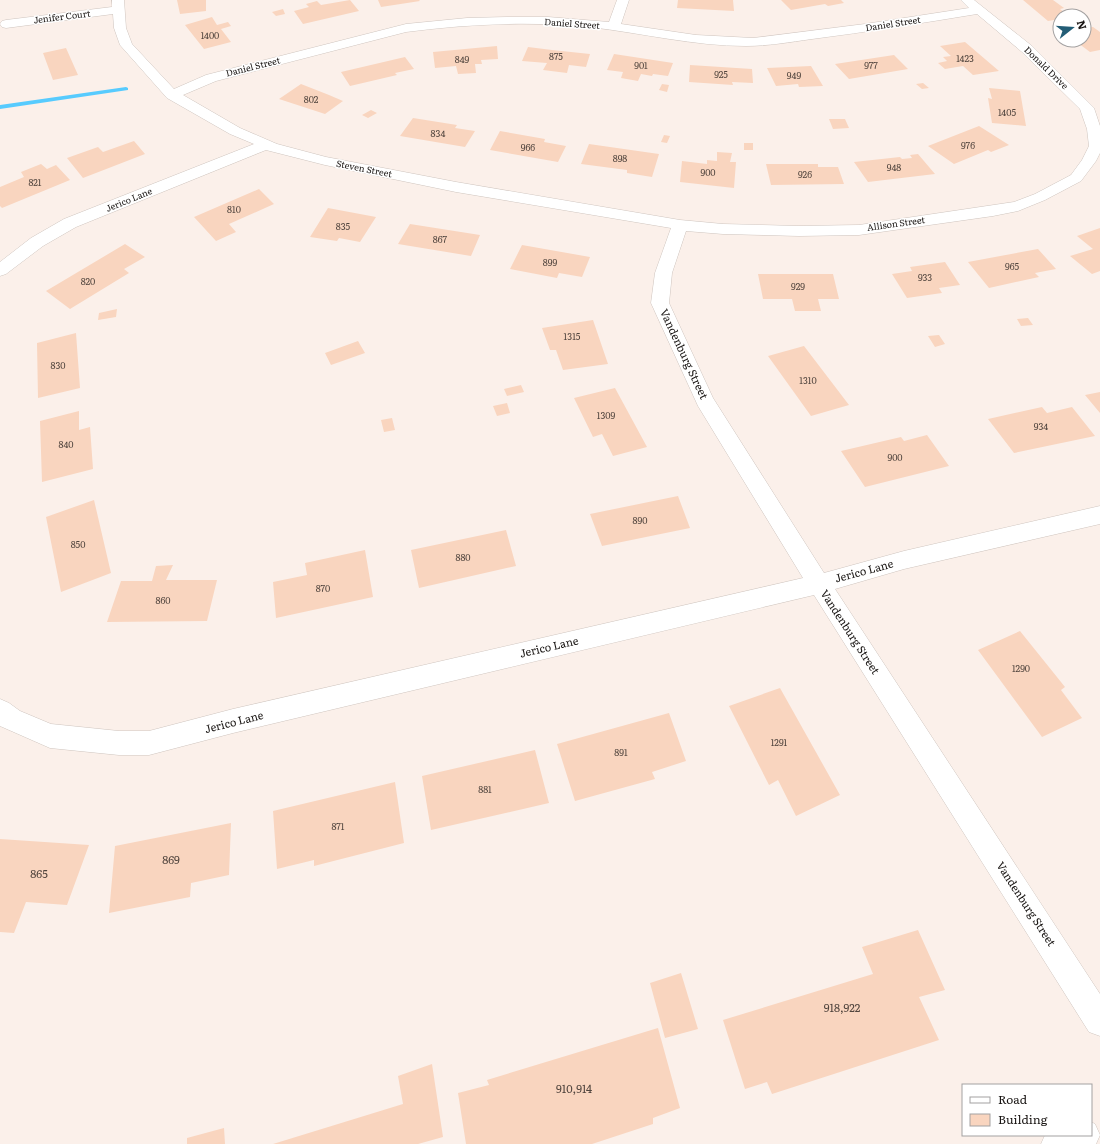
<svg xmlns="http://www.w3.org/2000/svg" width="1100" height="1144" font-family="Literata,serif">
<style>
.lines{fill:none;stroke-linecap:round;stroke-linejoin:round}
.stream{fill:#57cbfe;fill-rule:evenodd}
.building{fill:#f9d5bf}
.street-casing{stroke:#cfc5bf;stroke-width:1}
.street{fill:#fff;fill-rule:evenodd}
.labels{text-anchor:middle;stroke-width:3;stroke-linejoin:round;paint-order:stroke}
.far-street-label{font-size:9px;fill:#191513;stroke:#fff}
.number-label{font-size:9px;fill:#51453e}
.street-label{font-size:11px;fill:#191513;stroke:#fff}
.near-number-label{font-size:11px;fill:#51453e}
</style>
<rect width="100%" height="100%" fill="#fbf0ea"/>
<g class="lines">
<!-- stream -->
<path class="stream" d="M126,87L128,88V90L0,109V105Z"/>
</g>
<!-- building -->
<path class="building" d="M177,0H206V11L180,14Z
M350,0L359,11L303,24L294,11L309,7L306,4L317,1L321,5Z
M378,0H419L420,1L381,7Z
M678,0H733L734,11L677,8Z
M781,0H841L844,3L828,6L825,4L791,10Z
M1023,0H1053L1064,8L1060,9L1069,16H1060V19L1048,21Z
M283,9L285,14L276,16L272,12Z
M212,17L217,25L228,22L231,26L221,29L231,42L204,49L185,25Z
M1093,27L1100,32V50L1090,52L1074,40H1084V28Z
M965,42L999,71L973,75L963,66L945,69L938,63L947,61L943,57L951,56L940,46Z
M497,46L498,59L481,60L482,64H475L476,73L458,74L456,66L435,68L433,52Z
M528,47L552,50L590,54L586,67L569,65L567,73L543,70L547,63L522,61Z
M66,48L78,75L53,80L43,53Z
M614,54L673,63L668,76L653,74L652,76L641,74L638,81L621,78L623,72L607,70Z
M894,55L908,69L849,79L835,64Z
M405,57L414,69L395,73L397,75L350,86L341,72Z
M690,65L752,69L753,83L732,82L733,85L689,82Z
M811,66L823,86L799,87L798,84L776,86L767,68Z
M923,83L929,88L922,89L916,84Z
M301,84L329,95L343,101L325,114L279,99Z
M662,84L669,85L667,92L659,90Z
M989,88L1020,91L1026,126L992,123L988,98L992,99Z
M371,110L377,113L368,118L362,115Z
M413,118L457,125L455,128L475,131L465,147L400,136Z
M829,119H845L849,128L833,129Z
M979,126L1009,145L991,152L988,150L954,164L928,146Z
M500,131L545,139L544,142L566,146L558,162L490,150Z
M664,135L670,136L667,143L661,142Z
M134,141L145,154L83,178L67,158L98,147L103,152Z
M744,143H753V150H744Z
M589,144L659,154L652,177L627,173V170L581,164Z
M717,152L732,153L730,162H736L734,188L680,182L682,161L707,164V160L717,161Z
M918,154L935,174L868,182L854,162L900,157L902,159L912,158L910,155Z
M41,164L47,169L56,165L70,180L2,208L0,206V187L24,177L21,172Z
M766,164H818V167H838L844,184L771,185Z
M259,189L274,204L229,224L236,232L216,241L194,217Z
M328,208L376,217L360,242L339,238L337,241L310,237Z
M410,224L480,235L471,256L398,244Z
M1100,228V271L1092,274L1070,256L1093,249L1077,236Z
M125,244L145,257L124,269L129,273L70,309L46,291Z
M522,245L590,257L582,277L559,273L557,278L510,269Z
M1038,249L1056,269L1035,273L1039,277L989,288L968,262Z
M945,262L960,285L939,288L942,293L907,298L892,274L912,271L910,267Z
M758,274H833L839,299H818L821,311H795L792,299H763Z
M117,309L116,317L98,320L99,313Z
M1028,318L1033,325L1021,326L1017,319Z
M593,320L608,364L563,370L556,350H550L542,328Z
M76,333L80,388L38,398L37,343Z
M939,335L945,344L935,347L928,336Z
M358,341L365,353L331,365L325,353Z
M804,346L849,405L811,416L768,356Z
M521,385L524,392L507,396L504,389Z
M615,388L647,447L613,456L602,434L593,437L574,398Z
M1100,392V413L1085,395Z
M507,403L510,413L497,416L493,406Z
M1042,407L1047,413L1072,407L1095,436L1014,453L988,419Z
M79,411V430L90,427L93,469L42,482L40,421Z
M392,418L395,430L384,432L381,420Z
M927,435L949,466L865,487L841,451L901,437L904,441Z
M678,496L690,528L602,546L590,514Z
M94,500L111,573L61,592L46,517Z
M506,530L516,566L419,588L411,550Z
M365,550L373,597L276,618L273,582L307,575L305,563Z
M173,565L166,580H217L207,621L107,622L121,581H152L156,566Z
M1020,631L1065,687L1061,690L1082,718L1042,737L978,650Z
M780,688L840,795L796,816L778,780L769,785L729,706Z
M669,713L686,761L652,772L655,779L575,801L557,744Z
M535,750L549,803L431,830L422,776Z
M395,782L404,843L314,866V860L277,869L273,811Z
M231,823L229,875L191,883L190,897L109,913L115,846Z
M0,839L89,845L67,905L26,902L14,933L0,932Z
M918,930L945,990L919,997L939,1040L772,1094L767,1082L745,1089L723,1020L873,974L862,947Z
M681,973L698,1029L665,1038L650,983Z
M658,1028L680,1108L653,1118V1124L592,1144H466L458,1093L489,1085L487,1080Z
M432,1064L443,1137L418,1144H273L403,1104L398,1076Z
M224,1128L225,1144H187V1138Z"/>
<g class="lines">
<!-- street casing -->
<g class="street-casing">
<path id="street" d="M112,0H124L126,28L132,44L174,89L206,75L406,24L467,18L507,17H548L609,22L617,0H629L621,24L696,35L753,38L865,24L969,8L961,0H974L1032,46L1094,108L1100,126V153L1096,161L1081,181L1045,200L1018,211L993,216L859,235L799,236L723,234L686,231L672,273L669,303L713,398L824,573L904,551L1100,506V524L904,569L835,589L1100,994V1036L1089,1032L814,595L233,733L149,755H119L50,748L0,726V699L9,703L20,711L51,724L119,731H149L233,709L803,578L698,406L651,303L655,273L671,228L456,192L325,165L266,150L76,227L43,246L6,274L0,276V262L31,238L64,219L254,144L230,134L167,98L120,45L114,28L113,14L6,28L2,27L0,24L2,21L6,20L112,7ZM977,14L1022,52L1080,109L1087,129L1089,146L1082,160L1071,175L1035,194L1014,202L859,225L799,226L723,224L680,220L456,182L326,157L277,144L240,128L183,95L216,81L406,32C467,24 529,21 590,27C642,33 694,46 746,46C768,46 790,42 812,39C867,32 922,23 977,14Z
M1091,1122L1095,1124L1100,1135L1096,1144H1041L1045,1135H1091Z"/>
</g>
<!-- street -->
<use href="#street" class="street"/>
</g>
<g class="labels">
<!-- far-street labels -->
<g class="far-street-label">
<text transform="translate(62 17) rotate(-7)" y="3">Jenifer Court</text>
<text transform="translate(572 24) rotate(4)" y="3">Daniel Street</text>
<text transform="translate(893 24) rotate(-9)" y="3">Daniel Street</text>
<text transform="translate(253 67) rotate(-14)" y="3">Daniel Street</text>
<text transform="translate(1046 68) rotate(44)" y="3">Donald Drive</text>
<text transform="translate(364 169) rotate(11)" y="3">Steven Street</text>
<text transform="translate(129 200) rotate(-22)" y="3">Jerico Lane</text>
<text transform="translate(896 224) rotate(-8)" y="3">Allison Street</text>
</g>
<!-- number labels -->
<g class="number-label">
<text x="210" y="39">1400</text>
<text x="556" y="60">875</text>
<text x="965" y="62">1423</text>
<text x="462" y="63">849</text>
<text x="641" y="69">901</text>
<text x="871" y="69">977</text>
<text x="721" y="78">925</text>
<text x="794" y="79">949</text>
<text x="311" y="103">802</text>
<text x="1007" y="116">1405</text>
<text x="438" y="137">834</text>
<text x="968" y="149">976</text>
<text x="528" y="151">966</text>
<text x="620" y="162">898</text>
<text x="894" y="171">948</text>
<text x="708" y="176">900</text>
<text x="805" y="178">926</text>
<text x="35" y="186">821</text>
<text x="234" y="213">810</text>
<text x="343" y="230">835</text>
<text x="440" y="243">867</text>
<text x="550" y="266">899</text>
<text x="1012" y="270">965</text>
<text x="925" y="281">933</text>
<text x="88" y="285">820</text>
<text x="798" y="290">929</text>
<text x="572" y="340">1315</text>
<text x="58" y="369">830</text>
<text x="808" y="384">1310</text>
<text x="606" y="419">1309</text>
<text x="1041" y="430">934</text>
<text x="66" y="448">840</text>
<text x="895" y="461">900</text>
<text x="640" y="524">890</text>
<text x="78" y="548">850</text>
<text x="463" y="561">880</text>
<text x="323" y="592">870</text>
<text x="163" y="604">860</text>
<text x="1021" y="672">1290</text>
<text x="779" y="746">1291</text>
<text x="621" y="756">891</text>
<text x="485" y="793">881</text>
<text x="338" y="830">871</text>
</g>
<!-- street labels -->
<g class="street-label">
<text transform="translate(684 354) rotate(65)" y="4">Vandenburg Street</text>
<text transform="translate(864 571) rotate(-15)" y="4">Jerico Lane</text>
<text transform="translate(850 632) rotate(57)" y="4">Vandenburg Street</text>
<text transform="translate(549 647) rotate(-13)" y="4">Jerico Lane</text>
<text transform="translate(234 722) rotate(-14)" y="4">Jerico Lane</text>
<text transform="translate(1026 904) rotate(57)" y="4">Vandenburg Street</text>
</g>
<!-- near-number labels -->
<g class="near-number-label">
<text x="171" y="864">869</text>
<text x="39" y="878">865</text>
<text x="842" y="1012">918,922</text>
<text x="574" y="1093">910,914</text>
</g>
</g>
<!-- legend -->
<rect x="962" y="1084" width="130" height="52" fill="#ffffff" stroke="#a3a1a1"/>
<rect x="970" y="1097" width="20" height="6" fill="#ffffff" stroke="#a3a1a1"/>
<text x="998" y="1104" font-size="12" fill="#191513">Road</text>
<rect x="970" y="1114" width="20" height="12" fill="#f9d5bf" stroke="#a3a1a1"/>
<text x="998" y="1124" font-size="12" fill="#191513">Building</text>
<!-- north arrow -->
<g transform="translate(1072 28) rotate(73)"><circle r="19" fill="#ffffff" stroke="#a3a1a1"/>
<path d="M0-3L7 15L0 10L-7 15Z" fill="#235d76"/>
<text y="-6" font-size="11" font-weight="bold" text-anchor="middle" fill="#191513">N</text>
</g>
</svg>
